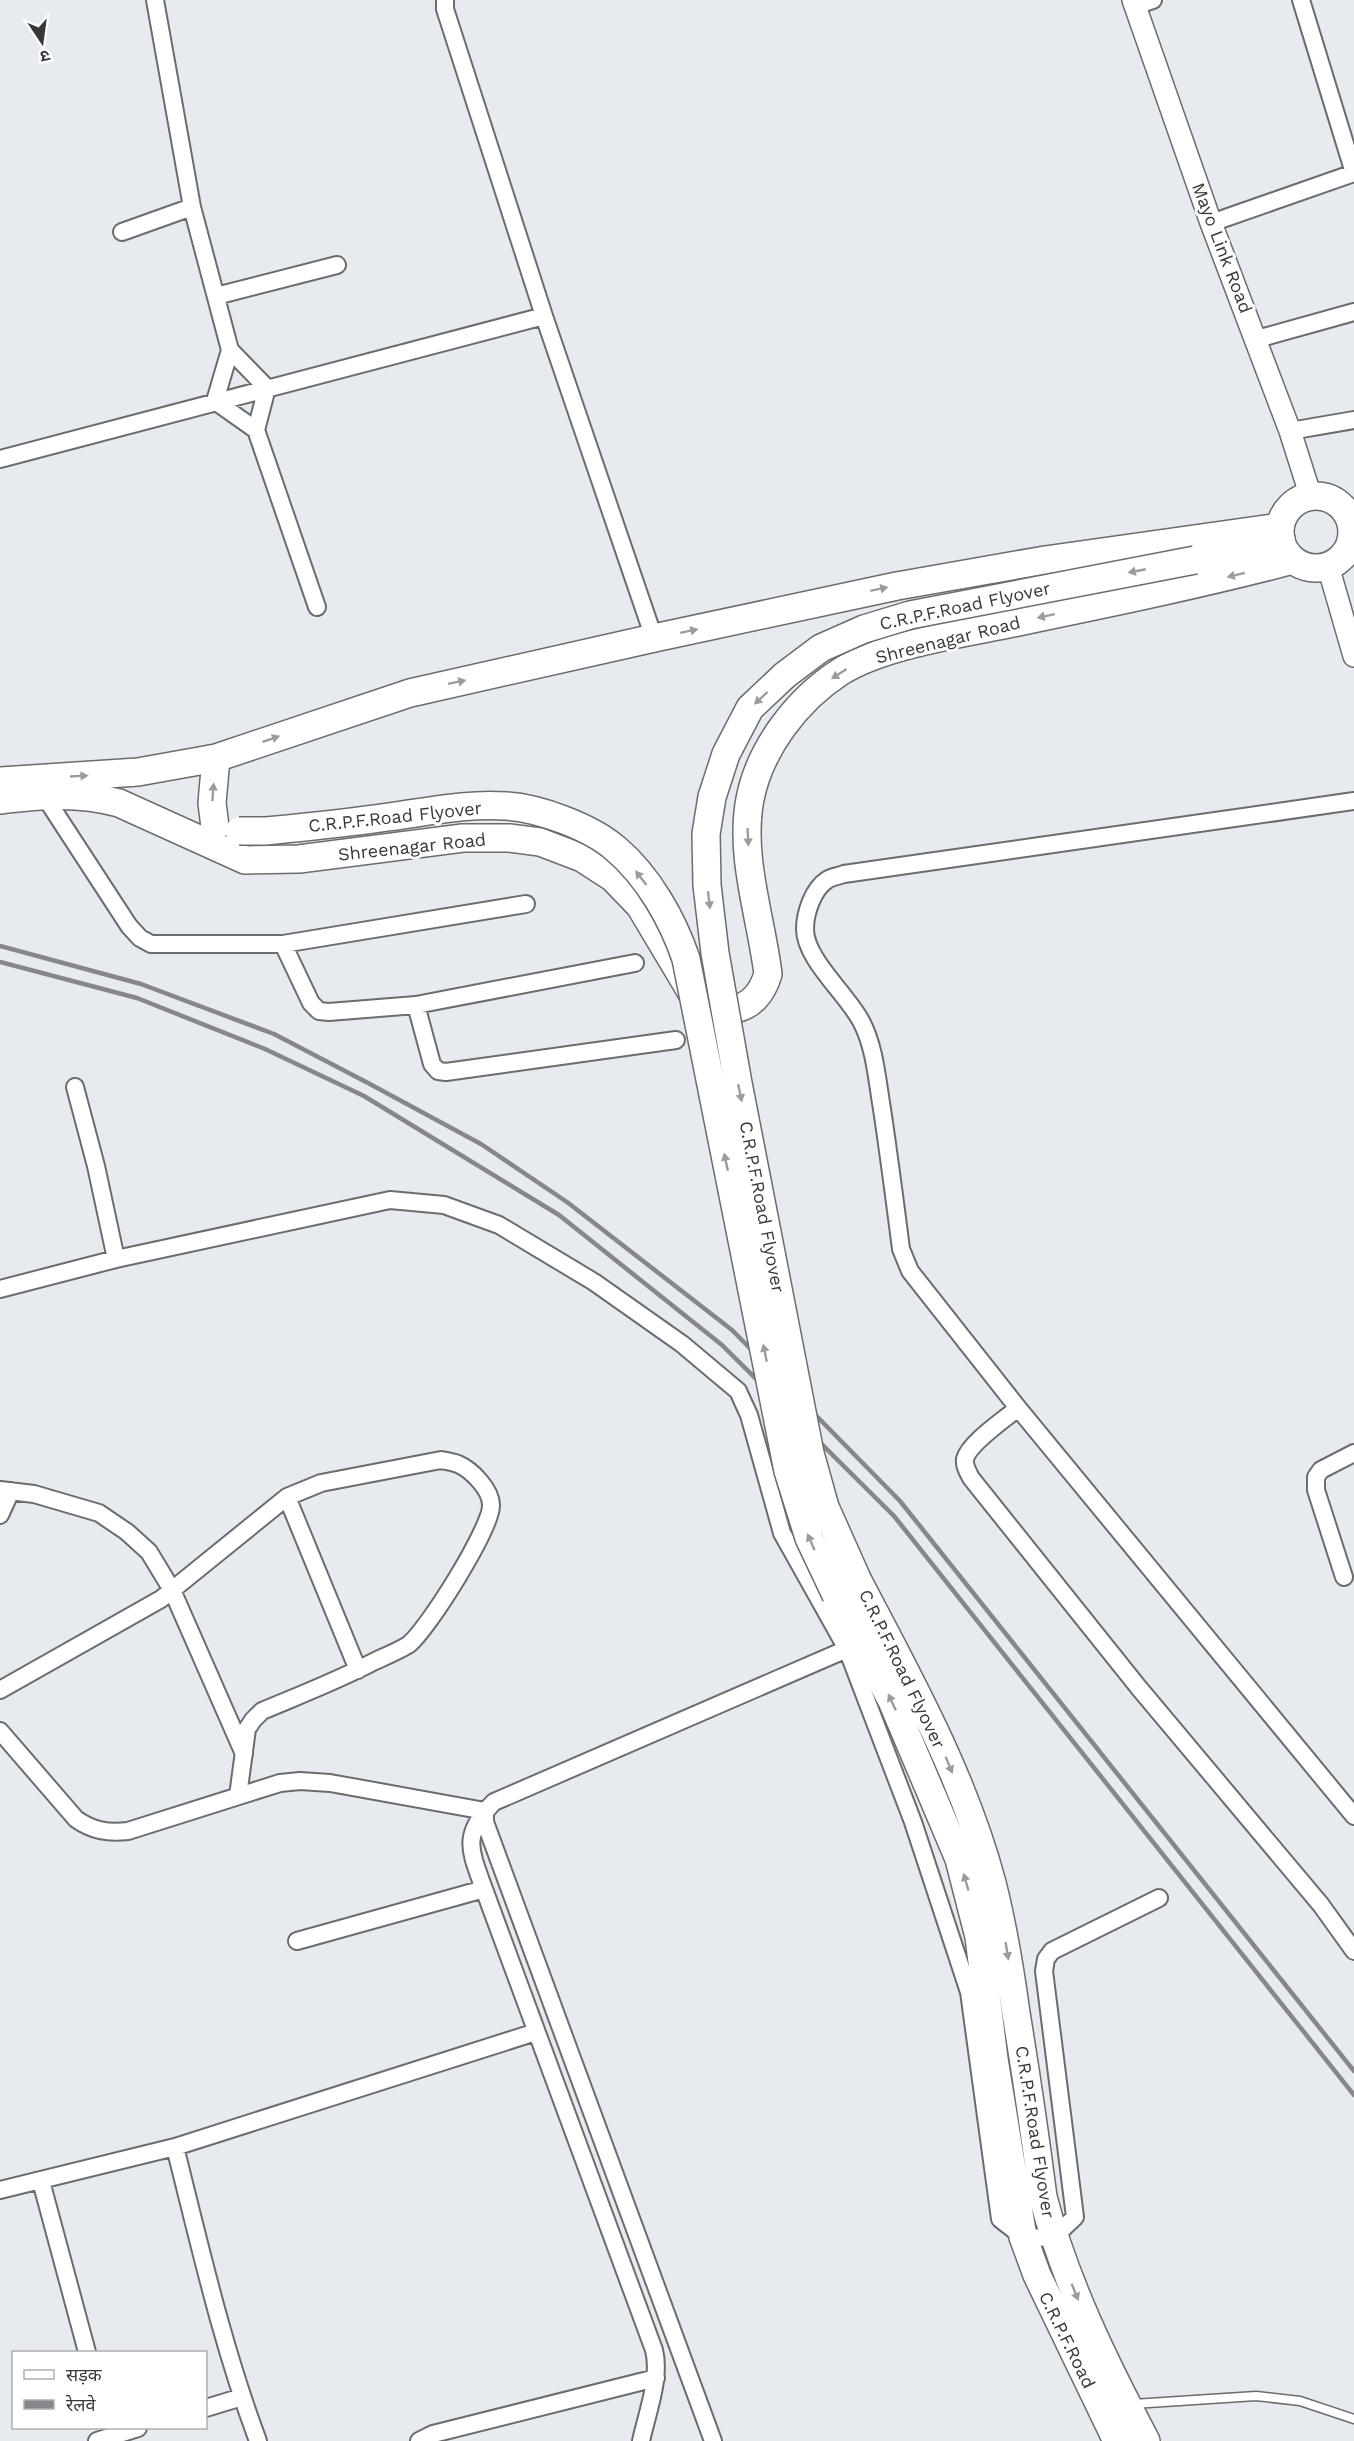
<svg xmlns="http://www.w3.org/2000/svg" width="1354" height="2441" font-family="'Work Sans','Noto Sans Devanagari',sans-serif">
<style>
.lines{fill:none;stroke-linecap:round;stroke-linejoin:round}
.service-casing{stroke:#6a6c6f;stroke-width:11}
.minor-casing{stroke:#6a6c6f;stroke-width:20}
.tertiary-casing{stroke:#6a6c6f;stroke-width:24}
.primary-casing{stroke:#6a6c6f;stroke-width:30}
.trunk-casing{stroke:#6a6c6f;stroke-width:30}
.service{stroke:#fff;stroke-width:8}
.minor{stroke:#fff;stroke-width:16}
.tertiary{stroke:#fff;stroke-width:21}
.primary{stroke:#fff;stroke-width:27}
.trunk{stroke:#fff;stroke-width:27}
.rail{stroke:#85878a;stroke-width:4.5}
.primary-bridge-casing{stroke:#6a6c6f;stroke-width:30;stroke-linecap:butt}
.primary-bridge{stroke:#fff;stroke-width:27}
.oneway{fill:#9b9c9c}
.labels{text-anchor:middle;stroke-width:6;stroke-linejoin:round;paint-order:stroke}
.street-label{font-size:18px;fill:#37383a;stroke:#fff}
</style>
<rect width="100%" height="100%" fill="#e7eaee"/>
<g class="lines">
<!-- service casing -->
<g class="service-casing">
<path id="service" d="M1133,2404L1256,2396L1300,2401L1354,2419"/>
</g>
<!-- minor casing -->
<g class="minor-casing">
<path id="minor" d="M155,0L192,207L230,350L267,388L256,430
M445,0V9L544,316L654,638
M1301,0L1354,173
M1135,6L1153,0
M1211,223L1354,173
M122,232L192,207
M216,296L337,265
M1257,339L1354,312
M230,350L215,401L256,430L317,607
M1290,431L1354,420
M0,459L544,316
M41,791L129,926L140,938L151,944H283L526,904
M1354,801L844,874C839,876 831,877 827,880C813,889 805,913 805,929C805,959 846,993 861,1021C875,1047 877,1080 882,1109C889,1156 895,1202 901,1249L910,1271L1018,1408L1354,1816
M283,944L311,1003L319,1011L329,1012L416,1005L635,963
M416,1005L432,1064L438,1071L446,1072L676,1040
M75,1087L96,1166L116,1259
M0,1289L116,1259L390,1200L444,1205L499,1225L594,1282L682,1344L738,1391L749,1415L782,1533L847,1649L913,1822L969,1992L1000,2219L1023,2237L1053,2238L1075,2217L1044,1971L1046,1959L1052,1951L1159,1898
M1018,1408C1005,1419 969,1443 965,1459C964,1466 968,1472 971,1478L1139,1688L1321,1905L1354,1951
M0,1490L34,1494L99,1513L127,1532L149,1552L172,1590L244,1754
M287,1497L358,1670
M0,1515L11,1491
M1344,1577L1316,1490V1477L1321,1470L1354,1453
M0,1690L161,1599L287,1497L321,1483L441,1460C446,1461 453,1462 458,1464C472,1470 491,1490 491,1505C492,1527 427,1631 408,1645C398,1651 386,1656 375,1661C339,1680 300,1695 262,1711L253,1720L247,1729L238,1796
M0,1731L76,1819C93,1831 107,1833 128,1831L280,1783L300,1781L330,1783L485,1811
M485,1811V1822L713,2441
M297,1941L484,1889
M41,2181L87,2352
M0,2190L175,2147
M206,2408L242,2397
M97,2441L138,2428
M258,2441C222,2345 200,2246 175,2147L536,2032
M419,2441L433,2434L656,2378
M641,2441C647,2413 661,2378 654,2350L484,1889C470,1850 461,1835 494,1802L847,1649"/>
</g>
<!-- tertiary casing -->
<g class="tertiary-casing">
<path id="tertiary" d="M1133,0L1211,223L1290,431L1311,497
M1328,566L1354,656"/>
</g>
<!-- primary casing -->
<g class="primary-casing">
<path id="primary" d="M1195,560L1281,539
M858,1581C909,1678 964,1777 992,1883C1003,1926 1010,1969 1016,2013C1026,2074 1035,2135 1043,2197C1065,2282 1105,2363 1146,2441
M836,1595L892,1701L959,1859L979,1937L994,2059L1023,2237L1037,2275L1117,2441"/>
</g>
<!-- trunk casing -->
<g class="trunk-casing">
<path id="trunk" d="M1280 532a36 36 0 1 1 72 0a36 36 0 1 1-72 0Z
M0,781L138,772L216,758L410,693L654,638L897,586L1045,560L1280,527
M0,800C41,795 79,792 119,803L245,860L299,859L463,838H509L540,842L582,858L613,878L640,906L692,993C721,1020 756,1014 768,974C761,917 739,856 750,799C760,748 797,700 840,672C884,644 967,633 1018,622C1110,603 1202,584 1293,560
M215,827L212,803L216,758"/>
</g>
<!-- service -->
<use href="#service" class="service"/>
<!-- minor -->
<use href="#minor" class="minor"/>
<!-- tertiary -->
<use href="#tertiary" class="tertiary"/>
<!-- primary -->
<use href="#primary" class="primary"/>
<!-- trunk -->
<use href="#trunk" class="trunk"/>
<!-- rail -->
<path class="rail" d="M0,946L141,984L274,1034L368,1083L481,1144L567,1202L732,1330L900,1501L1354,2071
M0,962L137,998L265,1049L364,1096L559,1215L722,1345L894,1516L1354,2095"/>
<!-- primary-bridge casing -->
<g class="primary-bridge-casing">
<path id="primary-bridge" d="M239,831H266C307,827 348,823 388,817C427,812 467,803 506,806C539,808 591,827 616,849C648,876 673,920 686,959L788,1471L809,1538L836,1595
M858,1581L825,1507L810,1453L738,1083L715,953L707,885L706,834L712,797L726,754L750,708L785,675L821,648L864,629L910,615L1195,560"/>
</g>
<!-- primary-bridge -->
<use href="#primary-bridge" class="primary-bridge"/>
</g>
<!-- one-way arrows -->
<defs><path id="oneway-solid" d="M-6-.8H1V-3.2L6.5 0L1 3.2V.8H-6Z" transform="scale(1.5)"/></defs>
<g class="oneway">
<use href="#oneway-solid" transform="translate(1137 571) rotate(169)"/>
<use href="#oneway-solid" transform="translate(1236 575) rotate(166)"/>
<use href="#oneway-solid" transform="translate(879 589) rotate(-12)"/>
<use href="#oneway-solid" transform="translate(1046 616) rotate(168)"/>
<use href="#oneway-solid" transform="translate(689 631) rotate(-12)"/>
<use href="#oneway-solid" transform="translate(839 674) rotate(147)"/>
<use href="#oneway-solid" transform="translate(457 682) rotate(-12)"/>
<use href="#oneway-solid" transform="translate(761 698) rotate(137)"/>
<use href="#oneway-solid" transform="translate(271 739) rotate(-19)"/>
<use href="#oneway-solid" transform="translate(79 776) rotate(-3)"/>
<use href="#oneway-solid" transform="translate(213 792) rotate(-86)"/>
<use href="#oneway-solid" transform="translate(748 837) rotate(87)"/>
<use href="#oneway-solid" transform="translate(641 878) rotate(-128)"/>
<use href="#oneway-solid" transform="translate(709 900) rotate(83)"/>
<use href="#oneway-solid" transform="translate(740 1093) rotate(78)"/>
<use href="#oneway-solid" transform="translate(726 1162) rotate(-102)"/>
<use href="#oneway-solid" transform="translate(765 1353) rotate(-101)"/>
<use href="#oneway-solid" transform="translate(811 1542) rotate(-114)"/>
<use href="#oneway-solid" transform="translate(892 1702) rotate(-115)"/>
<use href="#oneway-solid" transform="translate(949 1765) rotate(68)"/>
<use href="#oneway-solid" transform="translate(966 1882) rotate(-106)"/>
<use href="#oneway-solid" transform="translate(1007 1951) rotate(81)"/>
<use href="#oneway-solid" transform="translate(1075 2292) rotate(68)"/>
</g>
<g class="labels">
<!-- street labels -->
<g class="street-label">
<text transform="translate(1222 248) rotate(69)" y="6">Mayo Link Road</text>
<text transform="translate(965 606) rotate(-12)" y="6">C.R.P.F.Road Flyover</text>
<text transform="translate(948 640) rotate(-14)" y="6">Shreenagar Road</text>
<text transform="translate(395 817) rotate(-6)" y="6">C.R.P.F.Road Flyover</text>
<text transform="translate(412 847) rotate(-6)" y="6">Shreenagar Road</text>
<text transform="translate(762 1207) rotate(79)" y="6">C.R.P.F.Road Flyover</text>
<text transform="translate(902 1669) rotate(64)" y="6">C.R.P.F.Road Flyover</text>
<text transform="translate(1035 2132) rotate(81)" y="6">C.R.P.F.Road Flyover</text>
<text transform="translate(1067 2340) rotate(64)" y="6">C.R.P.F.Road</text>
</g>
</g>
<!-- legend -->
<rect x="12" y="2351" width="195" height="78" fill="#ffffff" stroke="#afafb0" stroke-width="1.5"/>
<rect x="24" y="2370" width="30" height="9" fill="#ffffff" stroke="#afafb0" stroke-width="1.5"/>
<text x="66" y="2381" font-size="18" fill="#37383a">सड़क</text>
<rect x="24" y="2400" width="30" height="9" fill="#85878a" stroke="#afafb0" stroke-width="1.5"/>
<text x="66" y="2411" font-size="18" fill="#37383a">रेलवे</text>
<!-- north arrow -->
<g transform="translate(42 42) rotate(167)" stroke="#ffffff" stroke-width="4.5" paint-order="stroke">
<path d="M0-4.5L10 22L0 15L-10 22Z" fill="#37383a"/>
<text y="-9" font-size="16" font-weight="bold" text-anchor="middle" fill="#37383a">उ</text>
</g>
</svg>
